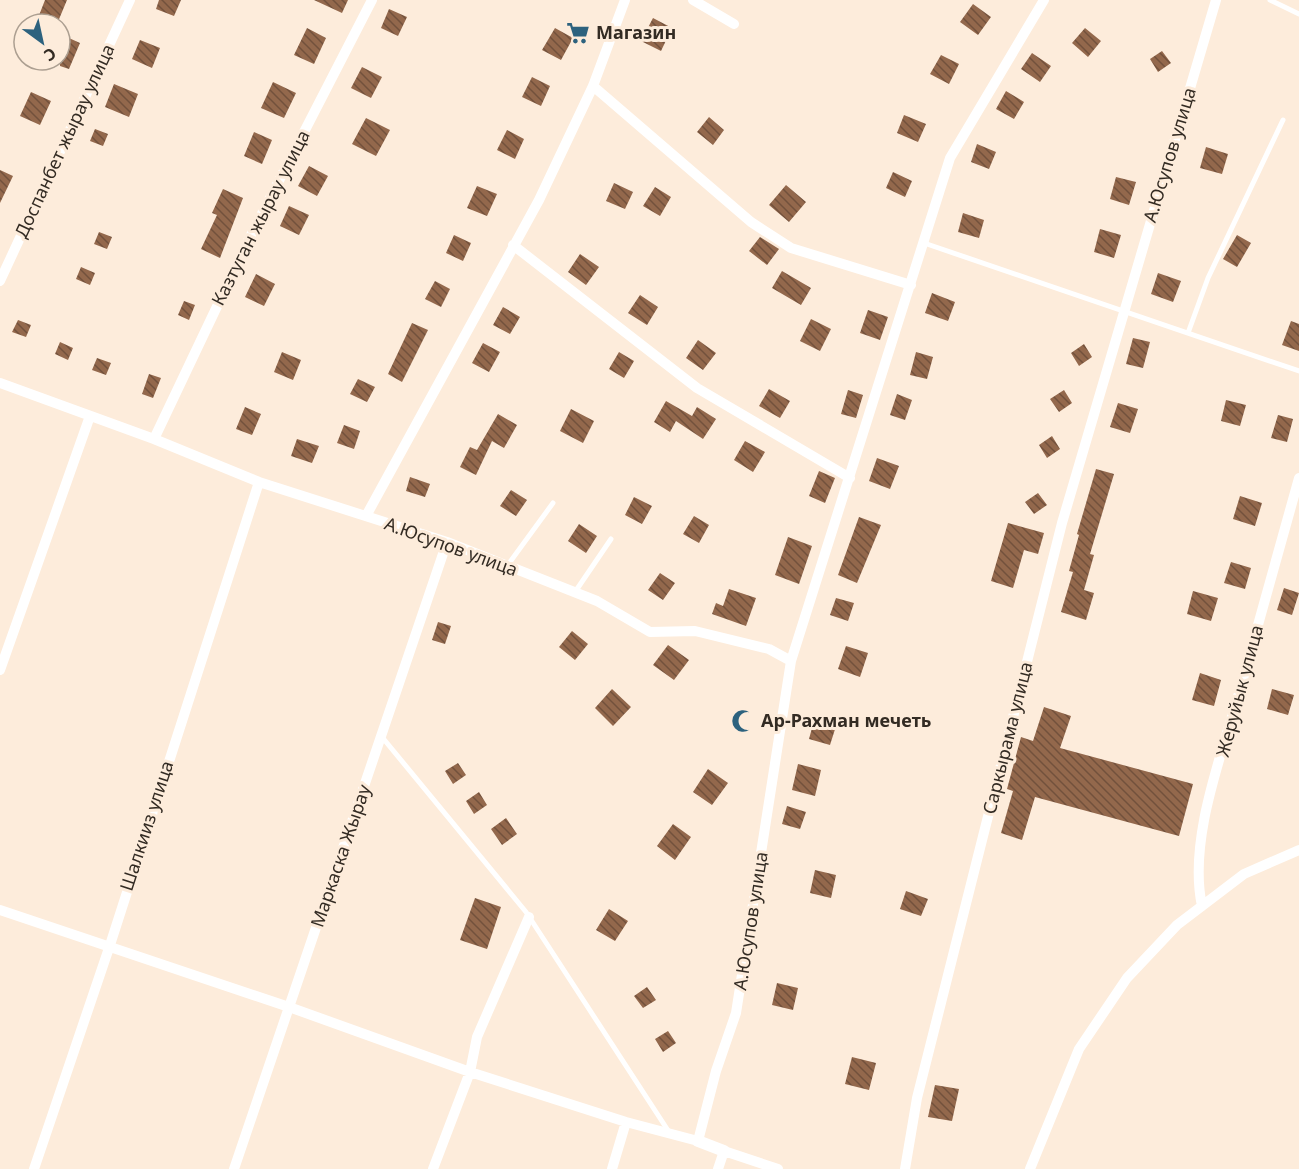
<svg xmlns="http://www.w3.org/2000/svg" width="1299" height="1169" font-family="'Noto Sans',sans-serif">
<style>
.building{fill:url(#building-back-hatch)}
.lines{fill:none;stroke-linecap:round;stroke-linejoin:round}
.service{stroke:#fff;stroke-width:5}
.minor{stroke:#fff;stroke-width:10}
.tertiary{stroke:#fff;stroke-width:12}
.labels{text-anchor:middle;stroke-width:6;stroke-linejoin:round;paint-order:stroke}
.poi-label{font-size:18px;font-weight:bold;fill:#332b23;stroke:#fdecdb;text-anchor:start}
.street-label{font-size:18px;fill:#332b23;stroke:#fdecdb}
</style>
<defs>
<pattern id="building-back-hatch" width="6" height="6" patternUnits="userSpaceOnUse" patternTransform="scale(1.5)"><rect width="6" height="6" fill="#93684c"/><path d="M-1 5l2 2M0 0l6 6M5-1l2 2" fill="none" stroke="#72513c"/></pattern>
</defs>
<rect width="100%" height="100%" fill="#fdecdb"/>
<!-- building -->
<path class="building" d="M45,0H67L57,24L38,18Z
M159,0H181L174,16L156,9Z
M314,0H348L342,13Z
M973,4L991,17L978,35L960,22Z
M389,9L407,17L398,36L381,28Z
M653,18L672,28L661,51L641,41Z
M307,28L326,38L314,64L294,55Z
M555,28L573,38L561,60L542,50Z
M1085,28L1101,41L1088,57L1072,43Z
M60,34L80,43L69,69L60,66Z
M140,40L160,48L152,68L132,59Z
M1162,51L1171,63L1158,72L1150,59Z
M1032,53L1051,66L1040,82L1021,69Z
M941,55L959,64L949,84L930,74Z
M362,67L382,77L371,98L351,88Z
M532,77L550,86L541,106L522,97Z
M273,82L296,93L284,118L261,108Z
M114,84L138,94L129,117L105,107Z
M1006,91L1024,102L1014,119L996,109Z
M31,92L51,101L40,125L20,116Z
M904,115L926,124L918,142L897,133Z
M709,117L724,130L713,145L697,132Z
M366,118L390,130L376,156L352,144Z
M95,129L108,134L103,146L90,141Z
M507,130L524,139L515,159L497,150Z
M254,132L272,140L262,164L244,156Z
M977,144L996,152L989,169L971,162Z
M1206,147L1228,154L1222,174L1200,168Z
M309,166L328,176L317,196L298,186Z
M0,170L13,176L0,203Z
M893,172L912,181L905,197L886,188Z
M1116,177L1136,182L1129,205L1110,199Z
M614,183L633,192L625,209L606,201Z
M786,185L806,202L789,222L769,205Z
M477,186L497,194L487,216L467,208Z
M655,187L671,197L660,216L643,206Z
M223,189L243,198L220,258L201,249L217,215L212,213Z
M289,206L309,215L299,235L280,226Z
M963,213L984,220L979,238L958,232Z
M1100,229L1121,235L1114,258L1094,252Z
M99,232L112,237L107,249L94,244Z
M454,235L471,243L463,261L446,253Z
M1237,235L1251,243L1237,267L1223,259Z
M760,237L779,249L767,265L749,251Z
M580,254L599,267L586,285L568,272Z
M81,267L95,273L90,285L76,279Z
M782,271L811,288L801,305L772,288Z
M1158,273L1181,281L1173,302L1151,294Z
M256,274L275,284L264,306L245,297Z
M435,281L450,289L441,307L425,299Z
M932,293L955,302L948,321L925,313Z
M640,295L658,307L647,325L628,313Z
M184,301L195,305L189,320L178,315Z
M503,307L520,317L510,334L493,325Z
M868,310L888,317L880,340L860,333Z
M811,319L831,329L820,351L800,341Z
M18,320L31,325L26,337L12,332Z
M1291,321L1299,324V351L1282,345Z
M412,323L428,330L402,382L388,374Z
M1133,338L1150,342L1143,368L1126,364Z
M698,340L716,353L703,370L686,358Z
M60,342L73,348L68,360L55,354Z
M483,343L500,352L489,372L472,363Z
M1084,344L1092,357L1079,366L1071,353Z
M282,352L301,360L293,380L274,372Z
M619,352L634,361L624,378L609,369Z
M916,352L933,357L927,379L910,375Z
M97,358L111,363L106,375L92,370Z
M149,374L161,378L153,398L142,394Z
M358,379L375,387L367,402L350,394Z
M769,389L790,401L780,418L759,406Z
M848,390L863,395L856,418L841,414Z
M1064,390L1072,403L1059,412L1050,399Z
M897,394L912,400L905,420L890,415Z
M1226,400L1246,405L1240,426L1221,421Z
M666,401L692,416L697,407L716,419L703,439L676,421L670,432L654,422Z
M1118,403L1138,409L1130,433L1110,427Z
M245,407L261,414L252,435L236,429Z
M571,409L594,421L583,443L560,431Z
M498,414L517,425L504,448L492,441L476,475L460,467L470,447L477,450Z
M1278,415L1293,419L1287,442L1271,438Z
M344,425L360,431L354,449L337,443Z
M1052,436L1060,449L1047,458L1039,445Z
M297,439L319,446L312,463L291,456Z
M745,441L765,452L753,472L734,460Z
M877,458L899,466L890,489L869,481Z
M1096,469L1114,474L1090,554L1094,555L1084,590L1094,593L1086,620L1061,612L1073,572L1069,571L1079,535L1077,534Z
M819,471L835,478L825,503L809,496Z
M410,477L430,484L425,497L406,491Z
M511,490L527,500L516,516L500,506Z
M1038,493L1047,505L1034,514L1025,502Z
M1240,496L1262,503L1255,526L1233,519Z
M634,497L652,506L642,524L625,515Z
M694,516L709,525L699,543L683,534Z
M859,517L881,525L857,583L838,575Z
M1008,523L1044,533L1038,554L1024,550L1013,588L991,581Z
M579,524L597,536L586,553L568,541Z
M788,537L812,546L799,584L775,575Z
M1231,562L1251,568L1245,589L1224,583Z
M660,573L675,583L663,600L648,590Z
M1284,588L1299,593L1292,615L1277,610Z
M729,589L756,598L746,626L712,614L716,603L723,606Z
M1193,591L1218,598L1211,621L1187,614Z
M836,598L854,603L848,621L830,615Z
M438,622L451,626L445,644L432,640Z
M572,631L588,644L575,660L559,647Z
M668,645L689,660L674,680L653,665Z
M846,646L868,653L860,677L838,669Z
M1200,673L1221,680L1214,706L1192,700Z
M612,689L631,707L613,726L595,708Z
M1272,689L1294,695L1288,715L1267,709Z
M1044,707L1071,716L1060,748L1193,784L1179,836L1035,797L1022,840L1001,833L1013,791L1007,789L1021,737L1033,741Z
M815,717L837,723L830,745L809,739Z
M458,763L466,775L453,784L445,771Z
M798,764L821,770L815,796L792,790Z
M708,769L728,783L712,805L693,792Z
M479,792L487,805L474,814L466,801Z
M787,806L806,812L800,829L782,824Z
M506,818L517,834L502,845L491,829Z
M673,824L691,837L675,860L657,846Z
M815,870L836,875L831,898L810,893Z
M906,891L928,899L921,916L900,909Z
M475,898L501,907L487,949L460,940Z
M609,909L628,921L615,941L596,930Z
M777,983L798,988L793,1010L772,1005Z
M647,987L656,1000L643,1008L634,996Z
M668,1031L676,1043L663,1052L655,1039Z
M852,1057L876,1063L869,1090L845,1084Z
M935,1085L959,1089L952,1121L928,1117Z"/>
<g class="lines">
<!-- service -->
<path class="service" d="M1270,0L1299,14
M924,243L1299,371
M1188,333L1208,278L1283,120
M507,566L553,503
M575,592L611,539
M382,737L526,912L669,1132"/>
<!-- minor -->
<path class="minor" d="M693,0L734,24
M593,86L751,222L791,248L911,285
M513,245L697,388L850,478
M0,281L130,0
M0,383L154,439L259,482L447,542L597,601L650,632L695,631L769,649L791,661
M154,439L250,237L372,0
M366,516L539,200L593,86L625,0
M0,670L90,416
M1202,906C1188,841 1221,757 1239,693C1259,621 1279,549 1299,478
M0,910L289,1007L470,1072L626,1122L698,1141L716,1071L736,1013L791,661L950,158L1044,0
M34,1169L110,945L259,482
M234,1169L447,542
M433,1169L470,1072L477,1037L529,917
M612,1169L626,1122
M718,1169L724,1151L778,1169
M905,1169L917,1098L1062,523L1216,0
M1030,1169L1079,1049L1127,978L1177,925L1244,874L1299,850"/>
<!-- tertiary -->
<path class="tertiary" d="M698,1141L724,1151"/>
</g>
<!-- icons -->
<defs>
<g id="supermarket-bare" transform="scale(1.8)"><path d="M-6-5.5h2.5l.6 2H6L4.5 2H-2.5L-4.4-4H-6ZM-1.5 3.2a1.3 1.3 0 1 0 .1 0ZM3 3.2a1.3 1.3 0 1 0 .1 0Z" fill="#2d627e" stroke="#fdecdb" stroke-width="2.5" paint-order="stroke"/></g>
<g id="mosque-bare" transform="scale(1.8)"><path d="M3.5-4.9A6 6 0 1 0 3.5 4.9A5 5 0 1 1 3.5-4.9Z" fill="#2d627e" stroke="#fdecdb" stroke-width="2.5" paint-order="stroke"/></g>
</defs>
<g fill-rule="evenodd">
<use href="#supermarket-bare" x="578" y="33"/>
<use href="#mosque-bare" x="743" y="721"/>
</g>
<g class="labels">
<!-- poi labels -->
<g class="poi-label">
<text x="596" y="39">Магазин</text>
<text x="761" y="727">Ар-Рахман мечеть</text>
</g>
<!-- street labels -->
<g class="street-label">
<text transform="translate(65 141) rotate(-65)" y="6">Доспанбет жырау улица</text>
<text transform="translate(1170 155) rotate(-73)" y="6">А.Юсупов улица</text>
<text transform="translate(261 218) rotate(-63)" y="6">Казтуган жырау улица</text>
<text transform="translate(451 547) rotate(20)" y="6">А.Юсупов улица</text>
<text transform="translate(1240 691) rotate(-75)" y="6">Жеруйык улица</text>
<text transform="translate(1008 738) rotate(-76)" y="6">Саркырама улица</text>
<text transform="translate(147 826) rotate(-72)" y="6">Шалкииз улица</text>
<text transform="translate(341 856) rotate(-71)" y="6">Маркаска Жырау</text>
<text transform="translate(751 921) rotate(-81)" y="6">А.Юсупов улица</text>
</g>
</g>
<!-- north arrow -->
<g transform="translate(42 42) rotate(147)"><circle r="28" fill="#fdecdb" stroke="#ac9f91" stroke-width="1.5"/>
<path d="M0-4.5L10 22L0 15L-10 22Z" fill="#2d627e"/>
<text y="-9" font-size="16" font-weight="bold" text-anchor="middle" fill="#332b23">С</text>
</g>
</svg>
